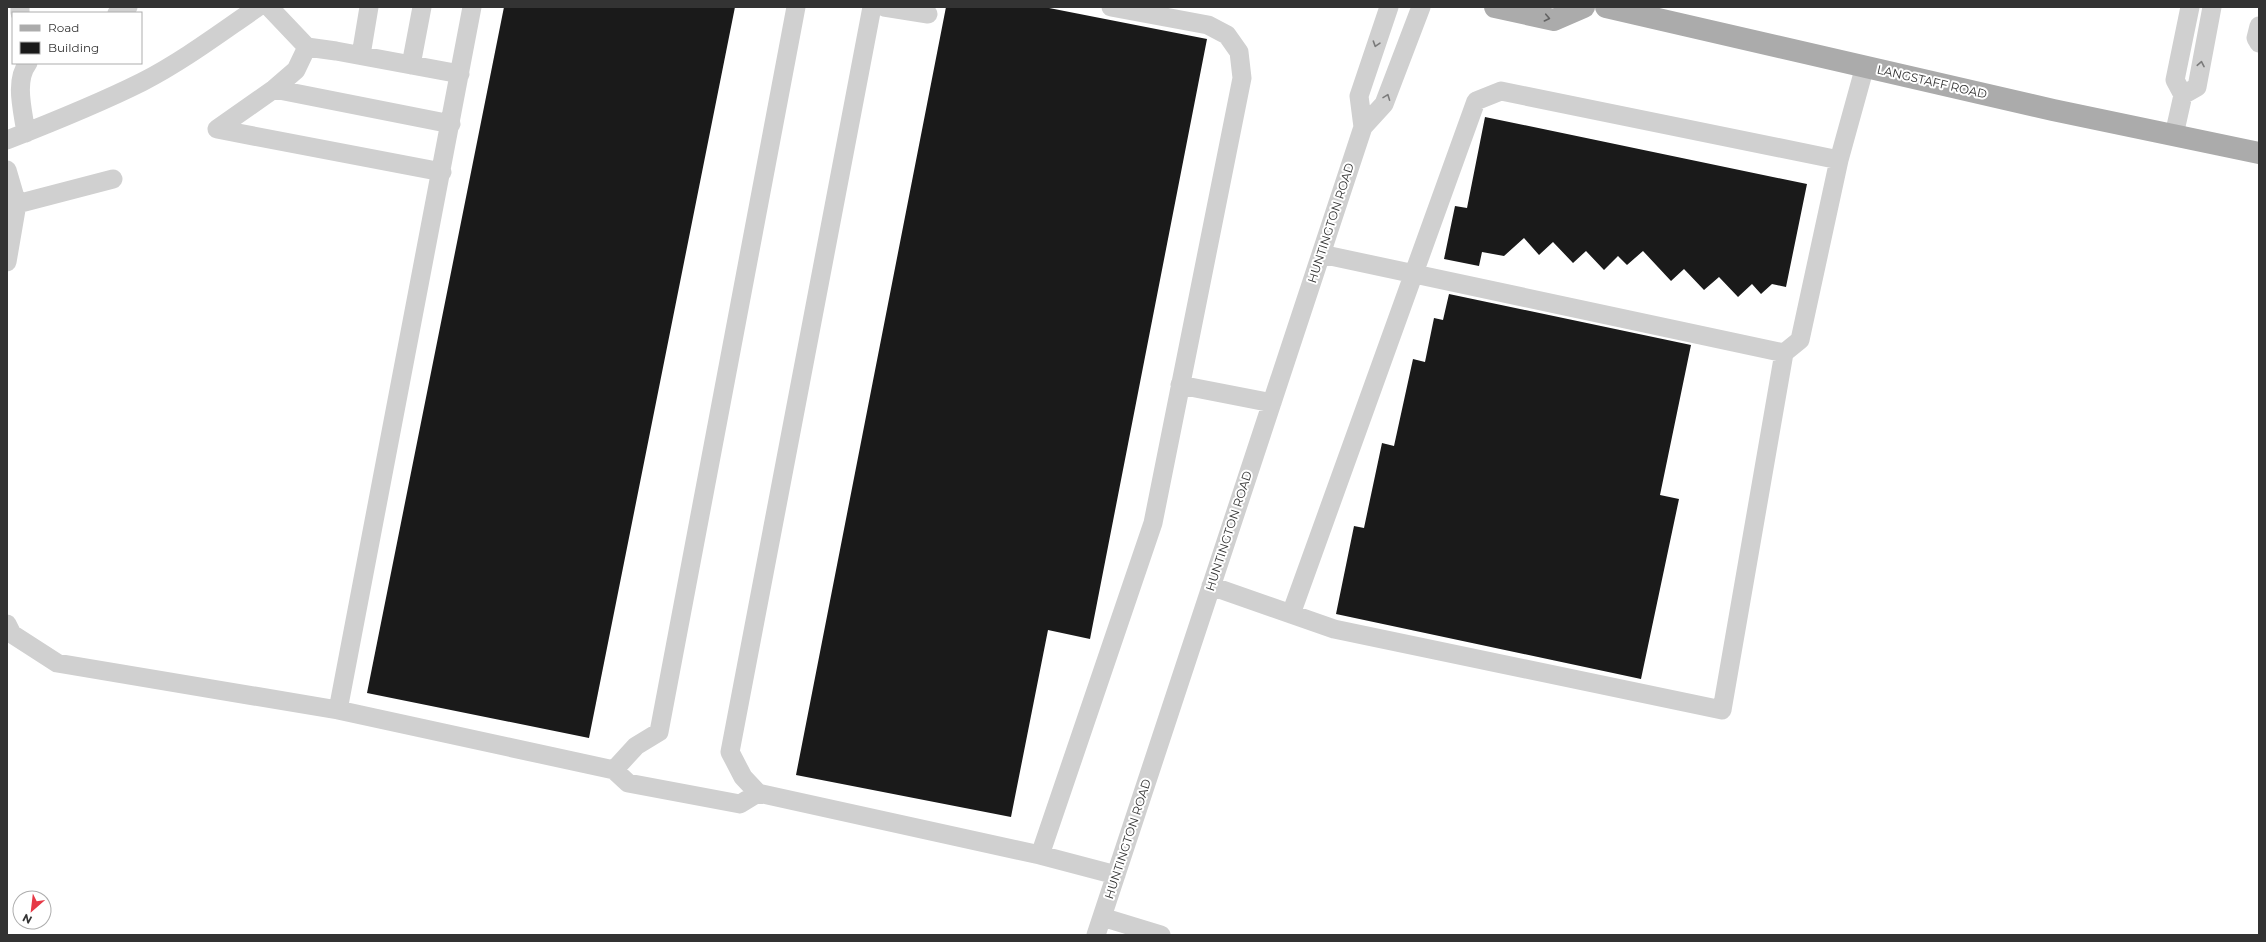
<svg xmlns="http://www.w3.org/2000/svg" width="2266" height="942" font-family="Montserrat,sans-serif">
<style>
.building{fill:#1a1a1a}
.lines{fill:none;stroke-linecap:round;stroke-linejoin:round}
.minor{stroke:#d0d0d0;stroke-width:19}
.major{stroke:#ababab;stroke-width:22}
.oneway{stroke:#636363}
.oneway2{stroke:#7a7a7a}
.labels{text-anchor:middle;stroke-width:4;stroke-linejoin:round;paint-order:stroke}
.street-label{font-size:12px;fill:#333;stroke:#fff}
</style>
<rect width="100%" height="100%" fill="#fff"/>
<!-- building -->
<path class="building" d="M504,7H735L589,738L367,693Z
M946,7H1044L1207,39L1090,639L1048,630L1011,817L796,775Z
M1485,117L1807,184L1786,287L1772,284L1761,294L1752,284L1738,297L1719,277L1704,290L1684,269L1671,281L1643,251L1627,265L1618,256L1604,270L1586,251L1573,263L1553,242L1539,255L1524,238L1504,256L1482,252L1479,266L1444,259L1455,206L1467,208Z
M1449,294L1691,345L1660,495L1679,499L1641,679L1336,614L1354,526L1364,528L1382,443L1394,446L1413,359L1425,362L1434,318L1443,320Z"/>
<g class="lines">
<!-- minor -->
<path class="minor" d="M20,7V13
M269,7L307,47L336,51L460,74
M472,7L338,710L614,770L628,783L740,804L758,793L1040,855L1116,875
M884,7L928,14
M117,13L128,7
M2259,26L2256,38L2259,43
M307,47L296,70L274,89L217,129L442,172
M361,55L369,7
M411,65L422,7
M274,89L451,124
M2183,95L2197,87L2212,7
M1363,127L1359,96L1389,7
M26,133C23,111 14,81 28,63
M2174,135L2183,95L2175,80L2190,7
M7,140C53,122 98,104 142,82C183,61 220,33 258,7
M7,170L17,204L7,262
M17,204L113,179
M1321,254L1784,353L1800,340L1839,160L1865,66
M1180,385L1272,403
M1211,586L1334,629L1722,710L1784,353
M1291,614L1476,101L1501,91L1839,160
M7,624L12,634L57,663L338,710
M614,770L636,746L659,732L796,7
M758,793L743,777L730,752L872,7
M1040,855L1153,523L1242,78L1239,52L1227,35L1208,25L1111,7
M1102,917L1161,935
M1096,935L1363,127L1384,104L1421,7"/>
<!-- major -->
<path class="major" d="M1495,7L1554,20L1584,7
M1606,7L2053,110L2259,153"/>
</g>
<!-- one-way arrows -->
<defs><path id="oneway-chevron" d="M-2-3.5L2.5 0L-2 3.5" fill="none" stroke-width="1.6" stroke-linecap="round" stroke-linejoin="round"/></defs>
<use class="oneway" href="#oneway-chevron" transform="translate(1547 18) rotate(12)"/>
<g class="oneway2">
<use href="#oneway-chevron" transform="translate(1376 44) rotate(108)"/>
<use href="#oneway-chevron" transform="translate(2201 64) rotate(-79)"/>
<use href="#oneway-chevron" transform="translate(1387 97) rotate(-69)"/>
</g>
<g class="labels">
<!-- street labels -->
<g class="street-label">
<text transform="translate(1932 82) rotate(13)" y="4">LANGSTAFF ROAD</text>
<text transform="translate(1331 223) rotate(-72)" y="4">HUNTINGTON ROAD</text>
<text transform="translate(1229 531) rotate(-72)" y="4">HUNTINGTON ROAD</text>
<text transform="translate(1128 839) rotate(-72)" y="4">HUNTINGTON ROAD</text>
</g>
</g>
<!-- border -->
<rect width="2266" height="942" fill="none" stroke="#333333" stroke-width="16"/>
<!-- legend -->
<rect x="12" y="12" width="130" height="52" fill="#ffffff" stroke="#adadad"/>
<rect x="20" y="25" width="20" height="6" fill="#ababab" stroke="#adadad"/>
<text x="48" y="32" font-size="12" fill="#333333">Road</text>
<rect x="20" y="42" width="20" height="12" fill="#1a1a1a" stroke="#adadad"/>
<text x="48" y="52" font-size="12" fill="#333333">Building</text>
<!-- north arrow -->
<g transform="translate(32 910) rotate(208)"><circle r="19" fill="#ffffff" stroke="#adadad"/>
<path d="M0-3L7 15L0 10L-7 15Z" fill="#e63946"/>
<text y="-6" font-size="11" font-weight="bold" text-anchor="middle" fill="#333333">N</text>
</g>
</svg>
